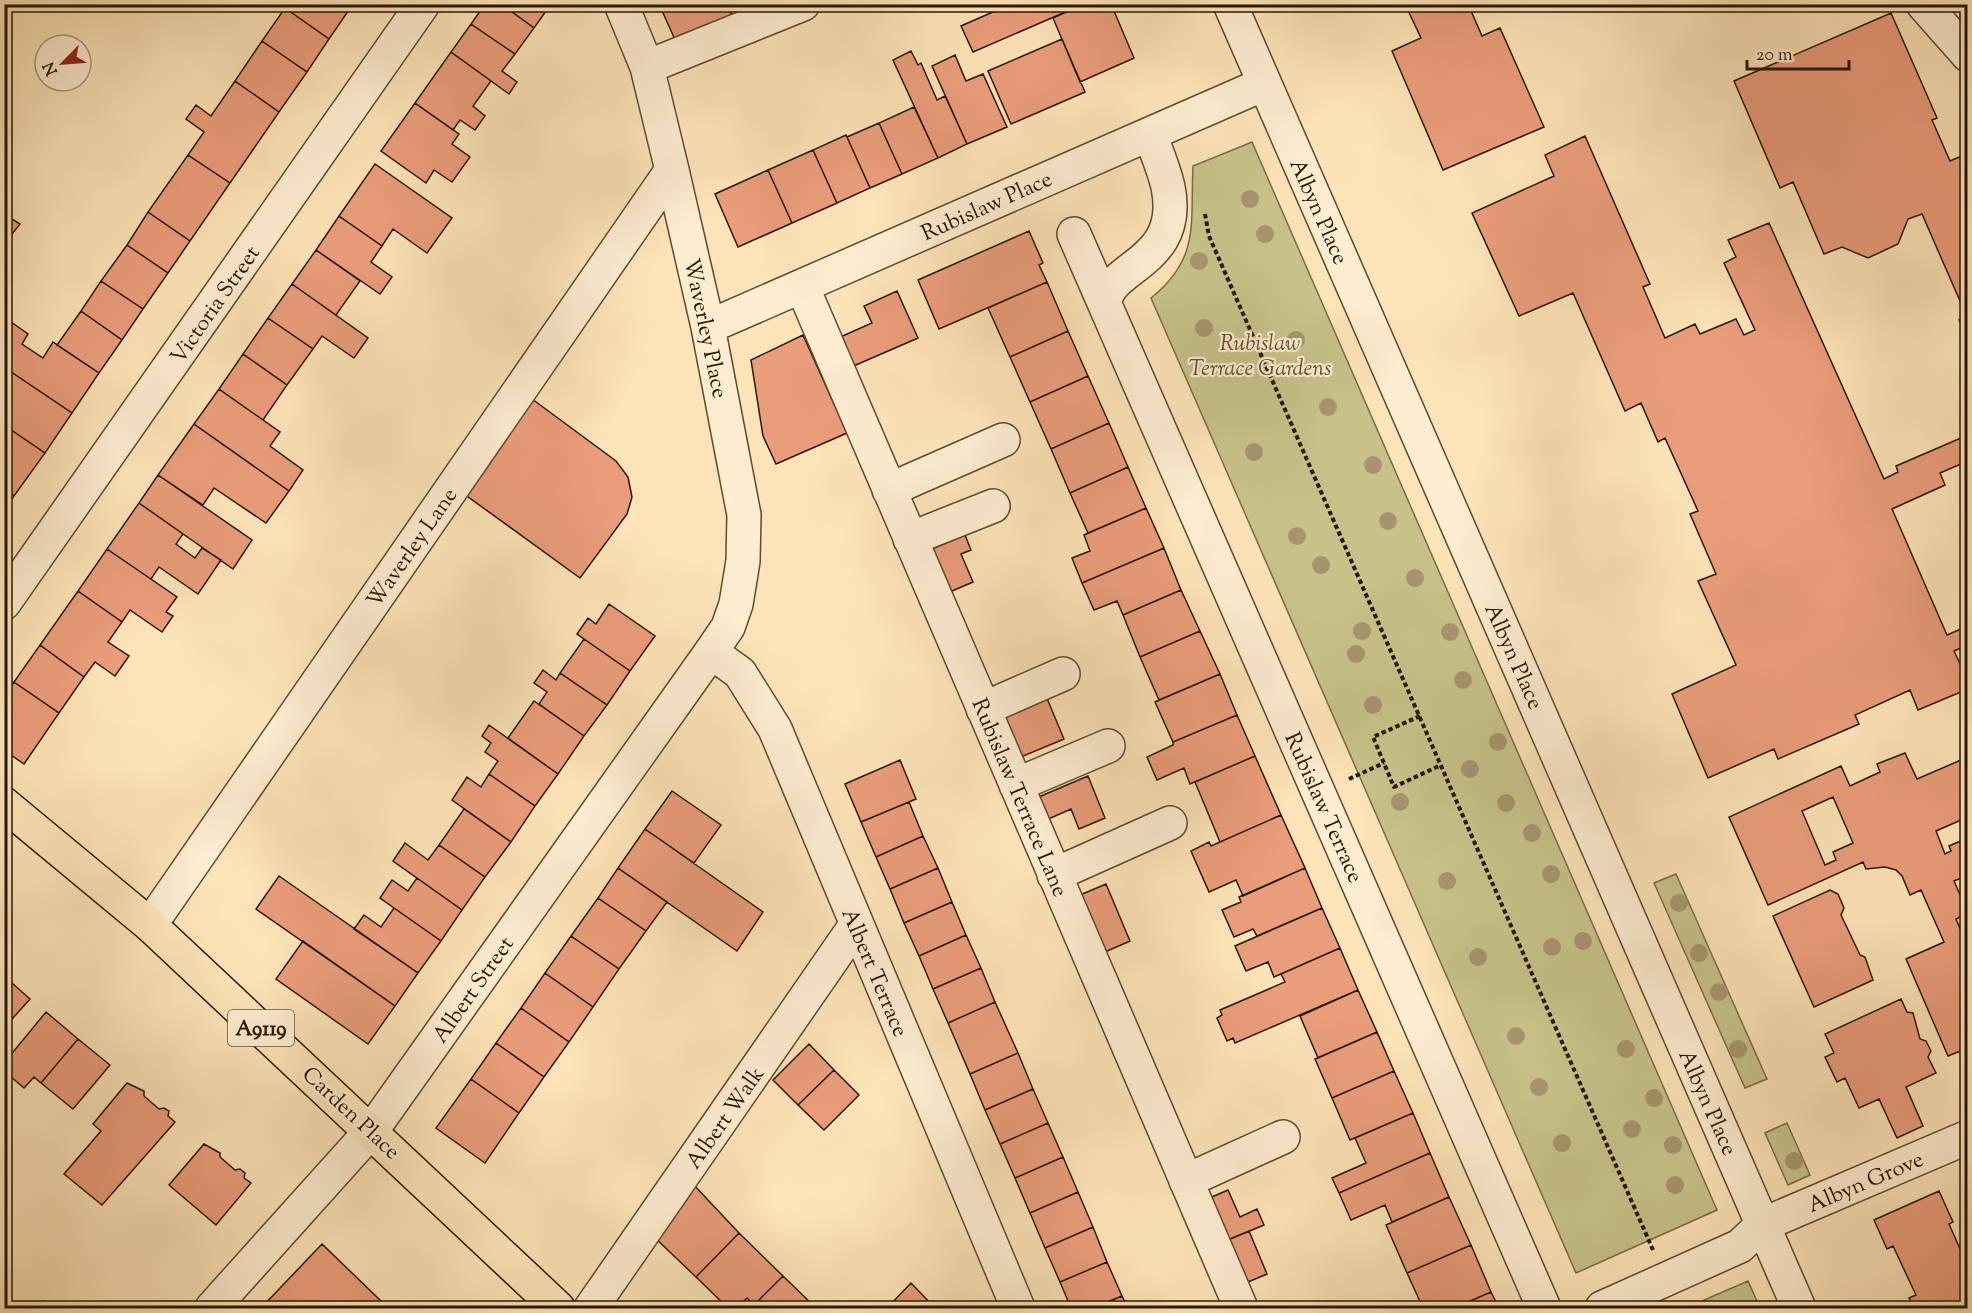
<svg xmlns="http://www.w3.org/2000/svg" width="1972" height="1313" font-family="'Sorts Mill Goudy',serif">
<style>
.green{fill:#c7c28a;stroke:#786c46;stroke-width:1.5}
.building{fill:#ea9d7b;stroke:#281601;stroke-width:1.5;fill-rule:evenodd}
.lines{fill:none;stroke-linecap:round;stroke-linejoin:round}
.minor-casing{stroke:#5d4a2f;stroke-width:36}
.major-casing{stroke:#281601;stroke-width:36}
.path{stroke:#281601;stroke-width:4;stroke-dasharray:4.5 3;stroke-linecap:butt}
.minor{stroke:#feedd1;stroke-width:33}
.major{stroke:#fde4b8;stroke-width:33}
.tree{fill:#a7946e}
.labels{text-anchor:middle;stroke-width:4.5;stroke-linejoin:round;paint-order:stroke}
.shield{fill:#feedd1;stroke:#68563f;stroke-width:1.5}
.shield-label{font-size:21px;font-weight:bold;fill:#281601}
.street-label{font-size:22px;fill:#281601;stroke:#feedd1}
.park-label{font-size:22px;font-style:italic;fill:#605231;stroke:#feedd1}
</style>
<rect width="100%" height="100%" fill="#fde4b8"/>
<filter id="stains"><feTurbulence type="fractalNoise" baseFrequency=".00333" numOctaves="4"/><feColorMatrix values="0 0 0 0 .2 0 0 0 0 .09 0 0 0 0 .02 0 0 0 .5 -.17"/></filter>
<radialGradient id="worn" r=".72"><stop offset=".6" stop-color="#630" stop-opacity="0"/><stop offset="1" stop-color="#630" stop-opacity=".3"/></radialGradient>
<!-- green -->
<path class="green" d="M1252,142L1717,1210L1576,1273L1151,298C1201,258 1190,222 1193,166Z
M1676,874L1767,1079L1745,1088L1654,883Z
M1787,1123L1810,1175L1788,1185L1765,1133Z
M1748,1281L1760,1308H1684H1686Z"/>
<!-- building -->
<path class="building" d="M287,4H353L329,39L285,8Z
M485,4H501L534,28L515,54L471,24Z
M501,4H551L534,28Z
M659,4H727L734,20L677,44Z
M1011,4H1084L973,52L961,26Z
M1084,4H1111L1134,58L1080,82L1053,18Z
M1405,4H1468L1482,36L1500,28L1544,127L1443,170L1392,51L1421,38Z
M285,8L329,39L307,72L262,41Z
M1891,13L1937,118L1932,120L1950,161L1964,155L1968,163V339L1959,320L1967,317L1922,214L1908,219L1898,244L1868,258L1842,247L1824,254L1793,182L1780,188L1734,81Z
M471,24L515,54L502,71L517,82L509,94L451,52Z
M1062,39L1085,92L1011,124L988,71Z
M262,41L307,72L279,112L235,81Z
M911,51L918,65L921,63L937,100L945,96L967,144L938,158L893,60Z
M451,52L491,81L473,106L485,116L475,130L460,120L453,130L415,103Z
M955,55L966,81L983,74L1007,127L967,144L932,66Z
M235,81L279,112L230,183L188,155L204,132L186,119L196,105L211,116Z
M415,103L459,134L452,144L470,157L452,182L434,170L426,183L381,151Z
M914,107L938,158L902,174L879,123Z
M879,123L902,174L870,188L847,137Z
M846,135L870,188L837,203L813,150Z
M1585,136L1650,284L1643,287L1665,338L1695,324L1700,334L1736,319L1744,335L1755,330L1724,263L1736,257L1728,240L1769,223L1884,479L1898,472L1896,466L1968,435V461L1940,473L1945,485L1892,509L1947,635L1968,626V645L1954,651L1968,681V689L1918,710L1910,690L1855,715L1859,724L1778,759L1774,749L1708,778L1672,694L1736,665L1698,581L1716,574L1690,514L1698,511L1665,438L1658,442L1641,403L1625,411L1573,293L1519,316L1472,213L1554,176L1545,155Z
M813,150L837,203L792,223L768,170Z
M188,155L230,183L190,241L148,212Z
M375,164L452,218L427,253L393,229L382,246L339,216Z
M768,170L792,223L738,247L715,194Z
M148,212L190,241L168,273L127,245Z
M4,214L20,224L4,244Z
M339,216L382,246L371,262L392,277L380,294L316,250Z
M1029,231L1043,263L1039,265L1047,282L939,329L918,280Z
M127,245L168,273L143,309L101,281Z
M316,250L360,281L336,315L292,284Z
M101,281L143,309L122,340L81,311Z
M1047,282L1068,331L1010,357L988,308Z
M292,284L368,338L354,358L322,336L313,349L268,318Z
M897,291L918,338L849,368L836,339L872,323L864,306Z
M81,311L122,340L99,373L57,345Z
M4,317L28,334L22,344L43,358L53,342L99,373L72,413L4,367Z
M268,318L313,349L287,385L243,354Z
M1068,331L1088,376L1030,402L1010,357Z
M803,335L847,433L776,464L763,436L751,360Z
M243,354L287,385L263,420L219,389Z
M4,367L72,413L45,453L4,425V407L11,397L4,392Z
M1088,376L1109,423L1051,449L1030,402Z
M219,389L280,432L270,446L303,470L289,491L194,424Z
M528,396L616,461L628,477L632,497L627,514L580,578L460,491Z
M1109,423L1128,467L1070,493L1051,449Z
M194,424L289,491L266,523L214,488L203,505L158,475Z
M4,425L45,453L14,496L4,489Z
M1128,467L1146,508L1088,533L1070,493Z
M158,475L252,540L233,569L139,503Z
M4,489L14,496L4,510Z
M139,503L183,534L176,544L195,558L202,548L221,560L198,594L159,567L151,579L107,549Z
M1146,508L1164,548L1082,583L1072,558L1090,551L1084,535Z
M965,535L971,550L961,554L973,582L945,594L927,551Z
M1164,548L1181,590L1123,615L1117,601L1094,610L1082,583Z
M107,549L177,597L166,612L173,616L162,632L130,610L122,622L78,591Z
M1181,590L1200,631L1140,657L1123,615Z
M78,591L122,622L108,642L129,656L115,676L95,662L84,677L40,645Z
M609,604L655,636L630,671L577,634L588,618L596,624Z
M1200,631L1220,674L1159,700L1140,657Z
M584,639L630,671L607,705L560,673Z
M40,645L84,677L59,713L14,682Z
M543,670L556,680L560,673L607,705L584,736L539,704L547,692L534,683Z
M1220,674L1237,715L1173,742L1155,702Z
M14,682L59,713L24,764L4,750V696Z
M1046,696L1064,739L1016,759L998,716Z
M534,701L584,736L558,774L508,738Z
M1237,715L1255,756L1190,784L1184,768L1157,780L1147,757L1173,745V742Z
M489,725L558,774L535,806L489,774L498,761L485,752L491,743L482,736Z
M1905,753L1917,779L1968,757V817L1936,831L1945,854L1951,851L1949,846L1968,838V884L1964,877L1954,881L1968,913L1956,919L1962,933L1968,930V1048L1948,1056L1906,959L1944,942L1921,890L1910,895L1902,876L1896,870L1885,867L1866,869L1863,862L1768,905L1729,817L1841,766L1850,786L1880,772L1877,764ZM1833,797L1853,843L1833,852L1836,860L1825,865L1802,811Z
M1255,756L1281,815L1220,842L1195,782Z
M900,760L916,799L861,822L845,784Z
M489,774L535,806L511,842L452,800L467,777L481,787Z
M1088,776L1105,818L1079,829L1071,809L1044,821L1034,799Z
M672,791L721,825L694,863L645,829Z
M909,802L923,836L876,857L861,822Z
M464,809L511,842L485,877L439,845Z
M1281,815L1305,868L1243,896L1236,880L1209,892L1191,851L1209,842L1211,846Z
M645,829L763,912L737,951L618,868Z
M923,836L938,868L890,889L876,857Z
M405,843L428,860L439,845L485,877L462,910L393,861Z
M618,868L667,902L646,931L598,898Z
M938,868L952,902L904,923L890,889Z
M1305,868L1322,908L1257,936L1253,929L1234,937L1222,910L1241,902L1239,897Z
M279,876L418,973L395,1006L256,909Z
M417,878L462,910L441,941L380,898L392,880L408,891Z
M1106,884L1130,941L1098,955L1073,898Z
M1830,890L1838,894L1844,908L1841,915L1860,955L1865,957L1873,980L1814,1007L1773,916Z
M598,898L646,931L619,969L571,936Z
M952,902L966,935L919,956L904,923Z
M394,908L441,941L418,973L354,929L364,915L381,927Z
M1322,908L1340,948L1274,977L1268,962L1246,971L1235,946Z
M966,935L981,968L933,989L919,956Z
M571,936L619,969L593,1007L545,973Z
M303,941L395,1006L368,1044L276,979Z
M1340,948L1358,990L1235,1043L1233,1038L1227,1041L1217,1018L1222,1015L1220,1010L1285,982L1281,974Z
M981,968L995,1002L948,1023L933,989Z
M545,973L593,1007L569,1042L521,1008Z
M4,976L30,999L4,1028Z
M1358,990L1377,1032L1318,1058L1300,1016Z
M1901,999L1907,1012L1913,1013L1920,1039L1926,1041L1931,1051L1928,1057L1936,1073L1906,1087L1923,1126L1897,1138L1879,1099L1859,1108L1845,1078L1837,1082L1825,1057L1834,1053L1825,1034Z
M995,1002L1018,1053L970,1074L948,1023Z
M521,1008L569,1042L544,1077L496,1043Z
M46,1012L78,1039L41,1083L34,1077L24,1088L4,1071V1067L11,1058L9,1057Z
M1377,1032L1394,1071L1332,1098L1315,1059Z
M78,1039L110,1065L73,1109L41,1083Z
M496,1043L544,1077L519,1113L471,1079Z
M809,1044L834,1070L798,1105L773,1080Z
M1018,1053L1033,1089L985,1110L970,1074Z
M834,1070L859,1095L824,1130L798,1105Z
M1394,1071L1413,1113L1350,1140L1332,1098Z
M471,1079L519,1113L485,1163L436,1128Z
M127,1083L144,1091V1096L159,1109L164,1108L169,1111L168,1116L175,1122L102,1205L64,1174L101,1131L93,1124Z
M1033,1089L1048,1123L1000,1144L985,1110Z
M1413,1113L1430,1153L1339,1193L1332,1178L1366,1163L1355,1138Z
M1048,1123L1063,1157L1015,1178L1000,1144Z
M204,1144L220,1153V1157L235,1170L240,1169L245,1173L244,1178L251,1183L216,1225L169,1185Z
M1430,1153L1449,1197L1392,1222L1385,1205L1351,1220L1339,1193Z
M1063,1157L1078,1192L1030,1213L1015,1178Z
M692,1183L739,1233L696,1277L653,1236Z
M1228,1190L1240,1217L1257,1209L1264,1225L1223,1242L1205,1200Z
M1939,1191L1953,1222L1949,1224L1965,1260L1968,1259V1307L1965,1308H1914L1909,1298L1916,1295L1893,1246L1887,1249L1874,1220Z
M1078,1192L1093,1227L1045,1248L1030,1213Z
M1449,1197L1471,1245L1407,1273L1386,1225Z
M1093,1227L1107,1262L1060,1282L1045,1248Z
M1249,1231L1267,1274L1241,1285L1223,1242Z
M739,1233L783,1276L754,1305L747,1298L736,1308H728L696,1277Z
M322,1244L381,1301L374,1308H261Z
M1471,1245L1491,1292L1454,1308H1423L1407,1273Z
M1107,1262L1122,1296L1092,1308H1071L1060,1282Z
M783,1276L816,1308H758L754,1305Z
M911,1283L935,1308H887Z
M1491,1292L1499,1308H1454Z
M1122,1296L1128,1308H1092Z
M43,1301L52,1308H36Z"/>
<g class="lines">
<!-- minor casing -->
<g class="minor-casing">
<path id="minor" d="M1230,4L1799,1308
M1923,4L1968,55
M647,67L803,4
M1074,234L1544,1308
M802,286L1241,1308
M1105,305C1104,266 1184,265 1168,187C1164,169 1156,151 1150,134
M708,327L1264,84
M889,490L1003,440
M910,539L993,506
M4,603L423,4
M711,652L740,673L775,729L1018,1308
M983,709L1063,674
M1016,785L1108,746
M1054,875L1170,823
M150,925L672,170
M1186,1181L1283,1137
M212,1308L372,1130L711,652L728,627L736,604L743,561L744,515L708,327L672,170L647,67L621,4
M591,1308L856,925
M1602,1308L1740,1246L1762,1225L1968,1137"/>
</g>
<!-- major casing -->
<g class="major-casing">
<path id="major" d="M4,804L150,925L558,1308"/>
</g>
<!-- path -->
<path class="path" d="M1205,214L1209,236L1653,1250
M1420,716L1373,737L1394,787L1441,765
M1349,779L1384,763"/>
<!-- minor -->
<use href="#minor" class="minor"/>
<!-- major -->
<use href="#major" class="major"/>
</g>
<!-- trees -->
<g class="tree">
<circle cx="1250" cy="199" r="9"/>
<circle cx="1265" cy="234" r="9"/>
<circle cx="1199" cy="261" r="9"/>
<circle cx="1204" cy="328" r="9"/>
<circle cx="1296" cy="340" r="9"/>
<circle cx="1328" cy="407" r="9"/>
<circle cx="1254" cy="452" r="9"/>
<circle cx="1373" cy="465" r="9"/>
<circle cx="1388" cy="521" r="9"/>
<circle cx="1297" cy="536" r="9"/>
<circle cx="1321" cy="565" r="9"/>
<circle cx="1415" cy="578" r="9"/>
<circle cx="1362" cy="631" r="9"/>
<circle cx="1450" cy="632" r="9"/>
<circle cx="1356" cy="654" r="9"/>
<circle cx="1463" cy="680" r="9"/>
<circle cx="1373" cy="705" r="9"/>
<circle cx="1498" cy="742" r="9"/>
<circle cx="1470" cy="769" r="9"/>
<circle cx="1400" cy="802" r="9"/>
<circle cx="1506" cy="803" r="9"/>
<circle cx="1532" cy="833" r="9"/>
<circle cx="1551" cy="874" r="9"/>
<circle cx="1447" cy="881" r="9"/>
<circle cx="1679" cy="903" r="9"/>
<circle cx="1583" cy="941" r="9"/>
<circle cx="1552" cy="947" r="9"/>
<circle cx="1699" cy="953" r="9"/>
<circle cx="1478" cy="957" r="9"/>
<circle cx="1719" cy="992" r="9"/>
<circle cx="1516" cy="1036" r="9"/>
<circle cx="1626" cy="1049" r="9"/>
<circle cx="1738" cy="1049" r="9"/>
<circle cx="1539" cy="1087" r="9"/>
<circle cx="1654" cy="1098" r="9"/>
<circle cx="1632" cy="1129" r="9"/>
<circle cx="1562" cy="1143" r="9"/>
<circle cx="1673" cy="1145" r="9"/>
<circle cx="1794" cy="1161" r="9"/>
<circle cx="1675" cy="1185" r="9"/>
</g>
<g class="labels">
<!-- shield labels -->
<rect class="shield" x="228" y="1010" width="66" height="36" rx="4.5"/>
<g class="shield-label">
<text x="261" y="1035">A9119</text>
</g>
<!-- street labels -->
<g class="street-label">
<text transform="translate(986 205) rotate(-24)" y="8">Rubislaw Place</text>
<text transform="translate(1320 211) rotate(66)" y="8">Albyn Place</text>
<text transform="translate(214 304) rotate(-55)" y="8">Victoria Street</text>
<text transform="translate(707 328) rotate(78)" y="8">Waverley Place</text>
<text transform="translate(411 547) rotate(-55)" y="8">Waverley Lane</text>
<text transform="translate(1515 656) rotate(66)" y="8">Albyn Place</text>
<text transform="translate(1021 797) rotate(67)" y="8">Rubislaw Terrace Lane</text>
<text transform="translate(1325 807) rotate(66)" y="8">Rubislaw Terrace</text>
<text transform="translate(876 972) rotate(67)" y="8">Albert Terrace</text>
<text transform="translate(472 989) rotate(-55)" y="8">Albert Street</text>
<text transform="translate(1709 1102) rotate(66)" y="8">Albyn Place</text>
<text transform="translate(352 1112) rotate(43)" y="8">Carden Place</text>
<text transform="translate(724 1117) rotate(-55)" y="8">Albert Walk</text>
<text transform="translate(1865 1181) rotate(-23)" y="8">Albyn Grove</text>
</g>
<!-- park labels -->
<g class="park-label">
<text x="1260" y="350">Rubislaw<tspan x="1260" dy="25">Terrace Gardens</tspan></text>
</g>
</g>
<!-- margin -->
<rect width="1972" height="1313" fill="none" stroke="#fde4b8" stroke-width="24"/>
<rect x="6" y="6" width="1960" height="1301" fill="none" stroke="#281601" stroke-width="3"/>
<rect x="12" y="12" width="1948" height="1289" fill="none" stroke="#281601" stroke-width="1.5"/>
<!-- north arrow -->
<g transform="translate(63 63) rotate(245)"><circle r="28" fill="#feedd1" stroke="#a8977e" stroke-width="1.5"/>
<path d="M0-4.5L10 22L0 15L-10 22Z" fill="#8f2418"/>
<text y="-9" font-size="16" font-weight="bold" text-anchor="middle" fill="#281601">N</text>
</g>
<!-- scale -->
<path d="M1747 60v9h102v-9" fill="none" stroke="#281601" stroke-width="3"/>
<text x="1756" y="60" font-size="18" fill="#281601" stroke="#feedd1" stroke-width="4.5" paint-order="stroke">20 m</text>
<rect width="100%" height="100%" filter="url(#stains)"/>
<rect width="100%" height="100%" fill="url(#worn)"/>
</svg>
